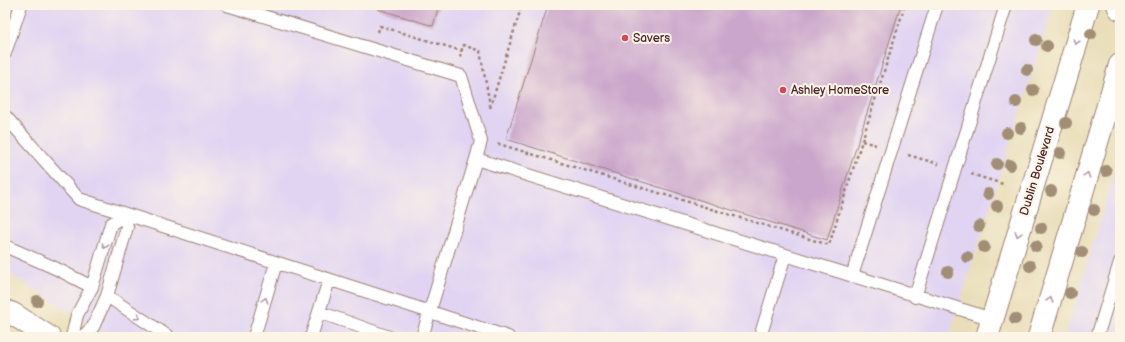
<svg xmlns="http://www.w3.org/2000/svg" width="1125" height="342" font-family="'Balsamiq Sans',sans-serif">
<style>
.built{fill:#e1d4f3}
.building{fill:#caa6cc}
.lines{fill:none;stroke-linecap:round;stroke-linejoin:round}
.lane-casing{stroke:#9a7e72;stroke-width:14}
.street-casing{stroke:#9a7e72;stroke-width:24}
.primary-casing{stroke:#9a7e72;stroke-width:24}
.path{stroke:#9a7e72;stroke-width:2.5;stroke-dasharray:3 3;stroke-linecap:butt}
.lane{stroke:#fff;stroke-width:12}
.street{stroke:#fff;stroke-width:22}
.primary{stroke:#fff;stroke-width:22}
.tree{fill:#a18e75}
.oneway{stroke:#ae9aa0}
.poi-dot{fill:#d1495b;stroke:#fcf5e5;stroke-width:1.5}
.labels{text-anchor:middle;stroke-width:4;stroke-linejoin:round;paint-order:stroke}
.poi-label{font-size:12px;fill:#4a1f2b;stroke:#fcf5e5;text-anchor:start}
.street-label{font-size:12px;fill:#4a1f2b;stroke:#fcf5e5}
</style>
<rect width="100%" height="100%" fill="#fcf5e5"/>
<filter id="ink" filterUnits="userSpaceOnUse"><feTurbulence type="fractalNoise" baseFrequency=".025" numOctaves="2"/><feDisplacementMap in="SourceGraphic" scale="8" xChannelSelector="R" yChannelSelector="G"/><feConvolveMatrix kernelMatrix="1 2 1 2 8 2 1 2 1" color-interpolation-filters="sRGB"/></filter>
<filter id="wash" filterUnits="userSpaceOnUse"><feTurbulence type="fractalNoise" baseFrequency=".012" numOctaves="4" result="noise"/><feDisplacementMap in="SourceGraphic" scale="16" xChannelSelector="R" yChannelSelector="G"/><feGaussianBlur stdDeviation="0.9" result="paint"/><feColorMatrix in="noise" values="0 0 0 0 0 0 0 0 0 0 0 0 0 0 0 0 0 1.4 0 .05"/><feComposite in="paint" operator="in"/></filter>
<g filter="url(#wash)">
<rect width="100%" height="100%" fill="#e9deb9"/>
<!-- built -->
<path class="built" d="M5,5H1054L949,337H111L18,279L5,273Z
M1120,153V337H1065Z"/>
<g id="blocks">
<!-- building -->
<path class="building" d="M379,5H439L433,26L378,9Z
M548,5H901L827,240L506,139Z"/>
</g>
</g>
<g filter="url(#ink)">
<use href="#blocks" fill-opacity="0" stroke="#9a7e72" stroke-width="1"/>
<g class="lines">
<!-- lane casing -->
<g class="lane-casing">
<path id="lane" d="M227,5L461,76L481,141L476,159L992,319
M5,53L21,5
M5,116L79,199L508,337
M5,246L55,268L92,287
M852,276L937,5
M107,296L169,337
M915,297L1006,5
M319,312L389,337
M72,337L77,315L92,287L111,224L125,215L127,227L107,296L93,327L82,337
M254,337L276,263
M311,337L329,280
M422,337L476,159
M760,337L785,255
M1097,337L1120,262"/>
</g>
<!-- street casing -->
<g class="street-casing">
<path id="street" d="M5,311L13,314L49,337"/>
</g>
<!-- primary casing -->
<g class="primary-casing">
<path id="primary" d="M1118,5L1120,9
M987,337L1088,5
M1039,337L1120,65"/>
</g>
<!-- path -->
<path class="path" d="M378,32L380,26L462,51
M460,57L463,45L480,51L490,105
M490,108L522,5
M862,141L876,145
M498,143L499,144L829,245L905,5
M908,155L939,164
M971,174L1003,184"/>
<!-- lane -->
<use href="#lane" class="lane"/>
<!-- street -->
<use href="#street" class="street"/>
<!-- primary -->
<use href="#primary" class="primary"/>
</g>
<!-- trees -->
<g class="tree">
<circle cx="1091" cy="34" r="6"/>
<circle cx="1036" cy="40" r="6"/>
<circle cx="1047" cy="46" r="6"/>
<circle cx="1027" cy="70" r="6"/>
<circle cx="1033" cy="90" r="6"/>
<circle cx="1016" cy="102" r="6"/>
<circle cx="1066" cy="123" r="6"/>
<circle cx="1021" cy="128" r="6"/>
<circle cx="1007" cy="133" r="6"/>
<circle cx="1060" cy="153" r="6"/>
<circle cx="997" cy="164" r="6"/>
<circle cx="1010" cy="165" r="6"/>
<circle cx="1106" cy="171" r="6"/>
<circle cx="1051" cy="191" r="6"/>
<circle cx="988" cy="194" r="6"/>
<circle cx="997" cy="206" r="6"/>
<circle cx="1094" cy="210" r="6"/>
<circle cx="979" cy="226" r="6"/>
<circle cx="1041" cy="228" r="6"/>
<circle cx="1036" cy="246" r="6"/>
<circle cx="984" cy="247" r="6"/>
<circle cx="1082" cy="252" r="6"/>
<circle cx="967" cy="257" r="6"/>
<circle cx="1030" cy="266" r="6"/>
<circle cx="948" cy="272" r="6"/>
<circle cx="1070" cy="293" r="6"/>
<circle cx="37" cy="301" r="6"/>
<circle cx="1015" cy="319" r="6"/>
</g>
<!-- one-way arrows -->
<defs><path id="oneway-chevron" d="M-2-3.5L2.5 0L-2 3.5" fill="none" stroke-width="1.6" stroke-linecap="round" stroke-linejoin="round"/></defs>
<g class="oneway">
<use href="#oneway-chevron" transform="translate(1076 42) rotate(107)"/>
<use href="#oneway-chevron" transform="translate(1087 175) rotate(-73)"/>
<use href="#oneway-chevron" transform="translate(1018 234) rotate(107)"/>
<use href="#oneway-chevron" transform="translate(105 246) rotate(108)"/>
<use href="#oneway-chevron" transform="translate(265 300) rotate(-73)"/>
<use href="#oneway-chevron" transform="translate(1050 300) rotate(-73)"/>
<use href="#oneway-chevron" transform="translate(138 317) rotate(33)"/>
</g>
</g>
<!-- markers -->
<g class="poi-dot">
<circle cx="625" cy="38" r="4"/>
<circle cx="783" cy="90" r="4"/>
</g>
<g class="labels">
<!-- poi labels -->
<g class="poi-label">
<text x="633" y="42">Savers</text>
<text x="791" y="94">Ashley HomeStore</text>
</g>
<!-- street labels -->
<g class="street-label">
<text transform="translate(1037 171) rotate(-73)" y="4">Dublin Boulevard</text>
</g>
</g>
<!-- margin -->
<rect width="1125" height="342" fill="none" stroke="#fcf5e5" stroke-width="20"/>
</svg>
